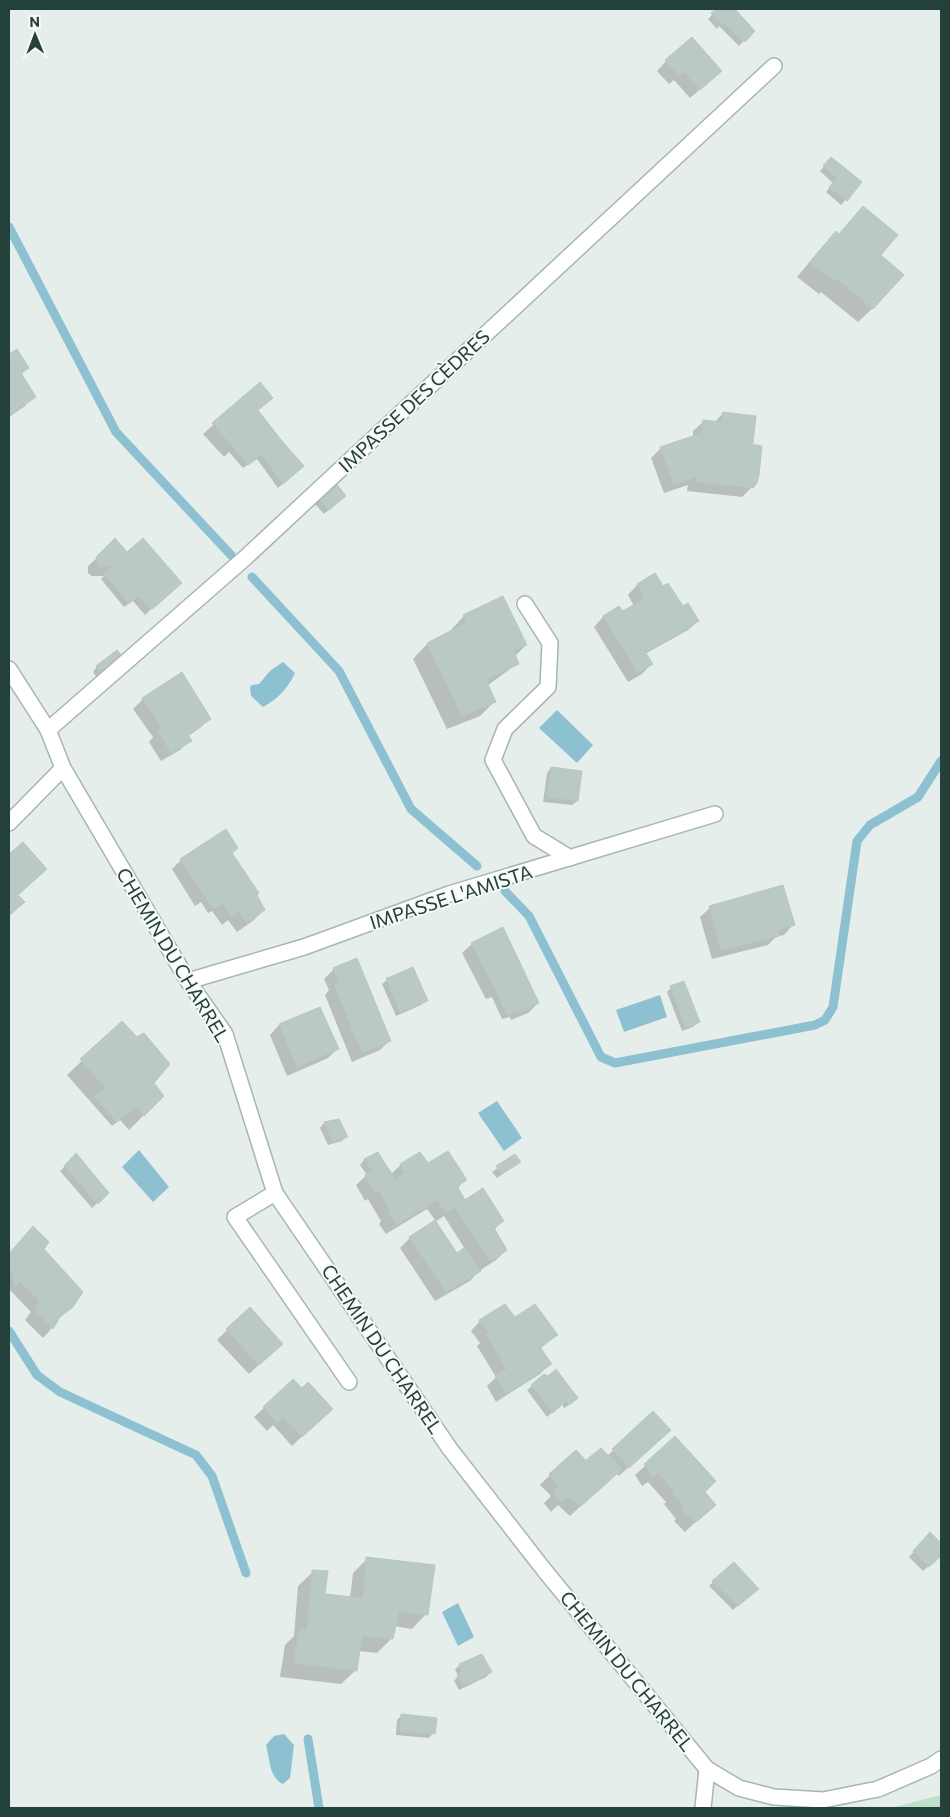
<svg xmlns="http://www.w3.org/2000/svg" width="950" height="1817" font-family="Commissioner,sans-serif">
<style>
.green{fill:#bedfca}
.water{fill:#8dc1d2}
.shadow{fill:#0003;fill-rule:evenodd}
.lines{fill:none;stroke-linecap:round;stroke-linejoin:round}
.stream{stroke:#8dc1d2;stroke-width:9}
.building{fill:#bac9c4;stroke:#b7c8c2}
.lane-casing{stroke:#a7b6b3;stroke-width:18}
.street-casing{stroke:#a7b6b3;stroke-width:18}
.lane{stroke:#fff;stroke-width:15}
.street{stroke:#fff;stroke-width:15}
.labels{text-anchor:middle;stroke-width:4;stroke-linejoin:round;paint-order:stroke}
.street-label{font-size:19px;fill:#24403b;stroke:#f5faf8}
</style>
<rect width="100%" height="100%" fill="#e5eeeb"/>
<!-- green -->
<path class="green" d="M941,1795V1808H891Z"/>
<!-- water -->
<path class="water" d="M283,662L295,673C288,688 278,699 263,707L251,696L250,687L252,685L259,684L270,671Z
M557,710L593,745L577,763L539,728Z
M660,995L667,1017L624,1032L616,1010Z
M497,1101L522,1138L504,1151L478,1113Z
M139,1150L169,1187L153,1202L122,1167Z
M458,1603L474,1637L458,1646L442,1612Z
M284,1734L294,1745L290,1778L283,1784C269,1778 270,1759 266,1745L274,1736Z"/>
<!-- shadow -->
<path class="shadow" d="M718,9H734L753,31L739,46L719,26L717,29L708,19Z
M666,61L711,80L690,98L674,80L669,84L657,71Z
M831,159L861,182L841,205L826,192L833,183L820,171Z
M863,208L879,255L873,308L858,322L821,292L819,294L797,277L822,247L836,233L838,235Z
M17,351L27,368L21,375L34,396L25,406L9,417V356Z
M260,384L267,402L257,410L303,466L278,488L257,459L243,468L229,452L224,457L203,434Z
M723,413L752,443L750,445L752,487L742,497L687,491L688,485L664,493L651,458L661,448L693,437V431L703,422H715Z
M335,484L340,500L324,514L314,503Z
M99,556L170,592L145,615L133,601L124,607L101,579L104,576H92L88,573V566Z
M655,575L662,588L698,621L688,630L645,654L651,664L642,674L628,682L594,627L603,617L619,608L622,613L634,606L628,595L637,585Z
M464,616L526,645L515,656L518,663L487,686L494,702L480,716L447,729L413,659L427,644L450,633V631Z
M121,657L97,678L93,672L97,667Z
M143,699L210,718L200,728L187,737L190,741L180,750L161,761L149,742L153,737L133,709Z
M551,768L581,772L577,801L572,805L543,802L547,773Z
M23,843L13,912L9,916V856Z
M231,853L263,910L254,920L237,932L228,920L222,925L212,911L208,913L201,902L195,906L172,869L181,860Z
M710,908L793,925L784,935L776,937L768,945L712,959L700,917Z
M472,944L538,1003L528,1013L511,1020L510,1017L502,1019L492,997L486,999L462,953Z
M334,969L390,1040L380,1050L352,1062L325,995L329,990L324,979Z
M387,980L426,1000L421,1005L396,1016L382,984Z
M671,988L698,1022L693,1027L682,1031L667,992Z
M320,1008L338,1048L328,1058L287,1076L270,1035L279,1025Z
M122,1023L152,1083L163,1096L129,1130L120,1120L112,1126L67,1075Z
M338,1121L346,1136L342,1141L328,1145L320,1128L324,1123Z
M377,1153L391,1174L401,1165L427,1164L465,1180L457,1189L465,1202L502,1221L494,1230L506,1250L496,1260L479,1271L470,1281L435,1301L400,1248L410,1238L436,1221L427,1209L386,1234L379,1224L381,1221L368,1199L365,1201L356,1185L367,1175L360,1165L364,1160ZM444,1216L465,1249L457,1254L435,1222Z
M76,1155L107,1193L92,1208L60,1171Z
M515,1156L519,1162L497,1178L492,1172Z
M23,1238L42,1249L72,1306L57,1320L52,1328L43,1338L25,1320L31,1312L10,1290L9,1291V1254Z
M514,1319L556,1335L540,1349L550,1364L540,1374L496,1402L487,1386L496,1377L477,1346L480,1343L471,1331L480,1321Z
M227,1330L272,1353L249,1374L217,1340Z
M544,1375L572,1403L564,1408L562,1404L547,1417L527,1390Z
M293,1381L321,1418L292,1446L273,1425L267,1431L254,1417Z
M653,1413L659,1439L619,1476L616,1473L570,1516L558,1505L551,1512L544,1503L551,1496L540,1485L550,1475L576,1452L585,1462L601,1449L607,1456Z
M675,1438L704,1492V1514L685,1532L674,1521L676,1519L664,1504L666,1502L648,1482L642,1486L635,1475Z
M930,1534L941,1544V1555L923,1571L909,1557Z
M367,1559L426,1614L412,1629L394,1626L392,1638L377,1653L359,1651L356,1670L341,1684L280,1677L285,1645L294,1636L298,1586L313,1572L324,1595L350,1598L353,1573Z
M713,1582L752,1593L733,1610L709,1586Z
M460,1665L491,1672L486,1677L459,1690L454,1681L458,1676L455,1669Z
M401,1716L433,1733L429,1738L396,1735L397,1720Z"/>
<g class="lines">
<!-- stream -->
<path class="stream" d="M9,227L116,432L231,555
M252,577L339,671L411,809L477,866
M505,891L529,916L601,1057L615,1063L815,1025L825,1020L833,1007L857,841L870,825L918,797L941,761
M9,1331L37,1375L60,1392L196,1455L212,1476L246,1573
M308,1739L319,1808"/>
</g>
<!-- building -->
<path class="building" d="M716,9H735L755,31L745,42L724,23L722,25L711,13Z
M692,37L722,71L700,90L684,72L679,75L665,60Z
M831,157L862,182L847,201L829,187L837,178L823,166Z
M863,206L898,235L881,255L904,275L873,309L836,278L834,281L810,262L836,231L839,234Z
M17,349L29,368L21,373L36,397L9,415V354Z
M260,382L273,398L258,410L246,394Z
M246,394L267,422L234,448L212,423Z
M723,412L756,416L753,443H745L741,458L750,459L748,474L759,475L757,483L753,488L696,482L703,420L722,422Z
M267,422L281,440L248,465L234,448Z
M702,433L697,476L674,485L660,447Z
M281,440L304,466L283,484L262,455Z
M745,443L762,446L759,475L748,474L750,459L741,458Z
M335,482L346,496L329,510L318,498Z
M115,538L127,552L143,538L182,583L156,606L144,592L139,596L112,566L102,567L98,564L96,557Z
M112,566L139,596L129,603L104,574Z
M655,573L663,586L668,583L683,606L688,603L699,621L679,633L676,627L642,647L653,664L638,673L603,616L619,606L623,611L645,598L637,584Z
M144,592L156,606L152,609L139,596Z
M503,596L527,645L503,654L508,669L486,680L496,702L462,716L427,643L466,623L463,615Z
M676,627L679,633L646,653L642,647Z
M117,650L123,657L102,674L96,666Z
M514,651L519,664L508,669L503,654Z
M182,672L211,719L188,735L192,741L171,753L158,731L162,727L142,698Z
M551,767L582,771L578,801L547,797Z
M226,829L238,848L232,853L259,893L257,895L265,910L247,923L238,911L232,917L215,891L205,897L180,859Z
M23,842L47,869L18,895L25,902L9,916V854Z
M783,885L795,925L778,930L779,936L721,950L709,906Z
M215,891L223,903L213,909L205,897Z
M503,927L539,1003L521,1011L508,985L496,991L471,943Z
M357,958L391,1041L362,1053L334,984L339,982L333,968Z
M413,967L428,1001L405,1010L390,977Z
M390,977L405,1010L400,1012L386,978Z
M684,981L700,1022L686,1028L670,986Z
M508,985L521,1011L507,1015L496,991Z
M320,1007L339,1049L297,1067L279,1024Z
M122,1021L137,1037L144,1033L170,1064L154,1083L164,1096L144,1116L135,1106L128,1113L80,1059Z
M106,1088L128,1113L117,1122L94,1097Z
M339,1119L348,1137L333,1142L324,1122Z
M448,1151L467,1180L457,1186L465,1200L446,1213L437,1200L418,1212L396,1179L405,1173L400,1164L420,1152L428,1163Z
M378,1152L384,1162L371,1170L364,1159Z
M76,1153L109,1193L98,1204L64,1166Z
M515,1154L521,1162L502,1174L496,1166Z
M384,1162L418,1212L396,1225L388,1213L391,1212L378,1190L375,1192L365,1175Z
M483,1188L504,1221L494,1228L507,1250L490,1262L454,1207Z
M435,1220L457,1253L465,1247L481,1271L446,1292L409,1237Z
M33,1226L49,1242L44,1249L83,1292L73,1307L14,1248Z
M14,1248L73,1307L60,1317L53,1329L34,1309L40,1301L20,1281L15,1287L9,1263V1254Z
M505,1304L515,1317L535,1304L558,1335L540,1347L552,1364L506,1394L495,1376L507,1369L486,1335L489,1333L479,1320Z
M250,1307L283,1344L259,1365L226,1329Z
M556,1369L578,1398L569,1405L548,1376Z
M544,1374L548,1376L567,1400L553,1413L531,1385Z
M293,1379L302,1388L308,1382L333,1409L302,1437L283,1417L277,1423L263,1407Z
M653,1411L671,1430L629,1468L612,1449Z
M675,1436L716,1481L705,1492L716,1505L695,1523L683,1510L685,1509L673,1494L674,1492L658,1473L653,1477L644,1464Z
M601,1448L622,1469L607,1483L586,1460Z
M576,1450L607,1483L580,1507L568,1496L562,1503L553,1493L559,1486L549,1474Z
M930,1532L941,1543V1556L929,1567L913,1551Z
M366,1557L435,1565L428,1615L399,1611L393,1639L362,1636L357,1671L294,1663L299,1629L307,1630L312,1570L328,1571L325,1594L363,1598Z
M734,1562L759,1589L738,1606L712,1581Z
M482,1654L492,1672L463,1686L457,1675L462,1672L459,1664Z
M401,1714L437,1718L435,1734L400,1731Z"/>
<g class="lines">
<!-- lane casing -->
<g class="lane-casing">
<path id="lane" d="M525,604L550,643L548,687L505,729L493,760L534,836L570,858
M48,730L245,558L774,66
M275,1193L235,1217L349,1382
M703,1808L707,1769"/>
</g>
<!-- street casing -->
<g class="street-casing">
<path id="street" d="M9,669L48,730L63,768L188,981L225,1034L275,1193L450,1449L545,1571L707,1769L739,1788L774,1797L823,1800L878,1789L931,1766L941,1759
M9,823L63,768
M188,981L304,947L449,894L715,814"/>
</g>
<!-- lane -->
<use href="#lane" class="lane"/>
<!-- street -->
<use href="#street" class="street"/>
</g>
<g class="labels">
<!-- street labels -->
<g class="street-label">
<text transform="translate(414 401) rotate(-43)" y="7">IMPASSE DES CÈDRES</text>
<text transform="translate(451 897) rotate(-18)" y="7">IMPASSE L'AMISTA</text>
<text transform="translate(173 955) rotate(59)" y="7">CHEMIN DU CHARREL</text>
<text transform="translate(382 1349) rotate(56)" y="7">CHEMIN DU CHARREL</text>
<text transform="translate(627 1671) rotate(51)" y="7">CHEMIN DU CHARREL</text>
</g>
</g>
<!-- border -->
<rect width="950" height="1817" fill="none" stroke="#24403b" stroke-width="20"/>
<!-- north arrow -->
<g transform="translate(35 35) rotate(359)" stroke="#f5faf8" stroke-width="4" paint-order="stroke">
<path d="M0-4L9 19L0 12L-9 19Z" fill="#24403b"/>
<text y="-8" font-size="14" font-weight="bold" text-anchor="middle" fill="#24403b">N</text>
</g>
</svg>
